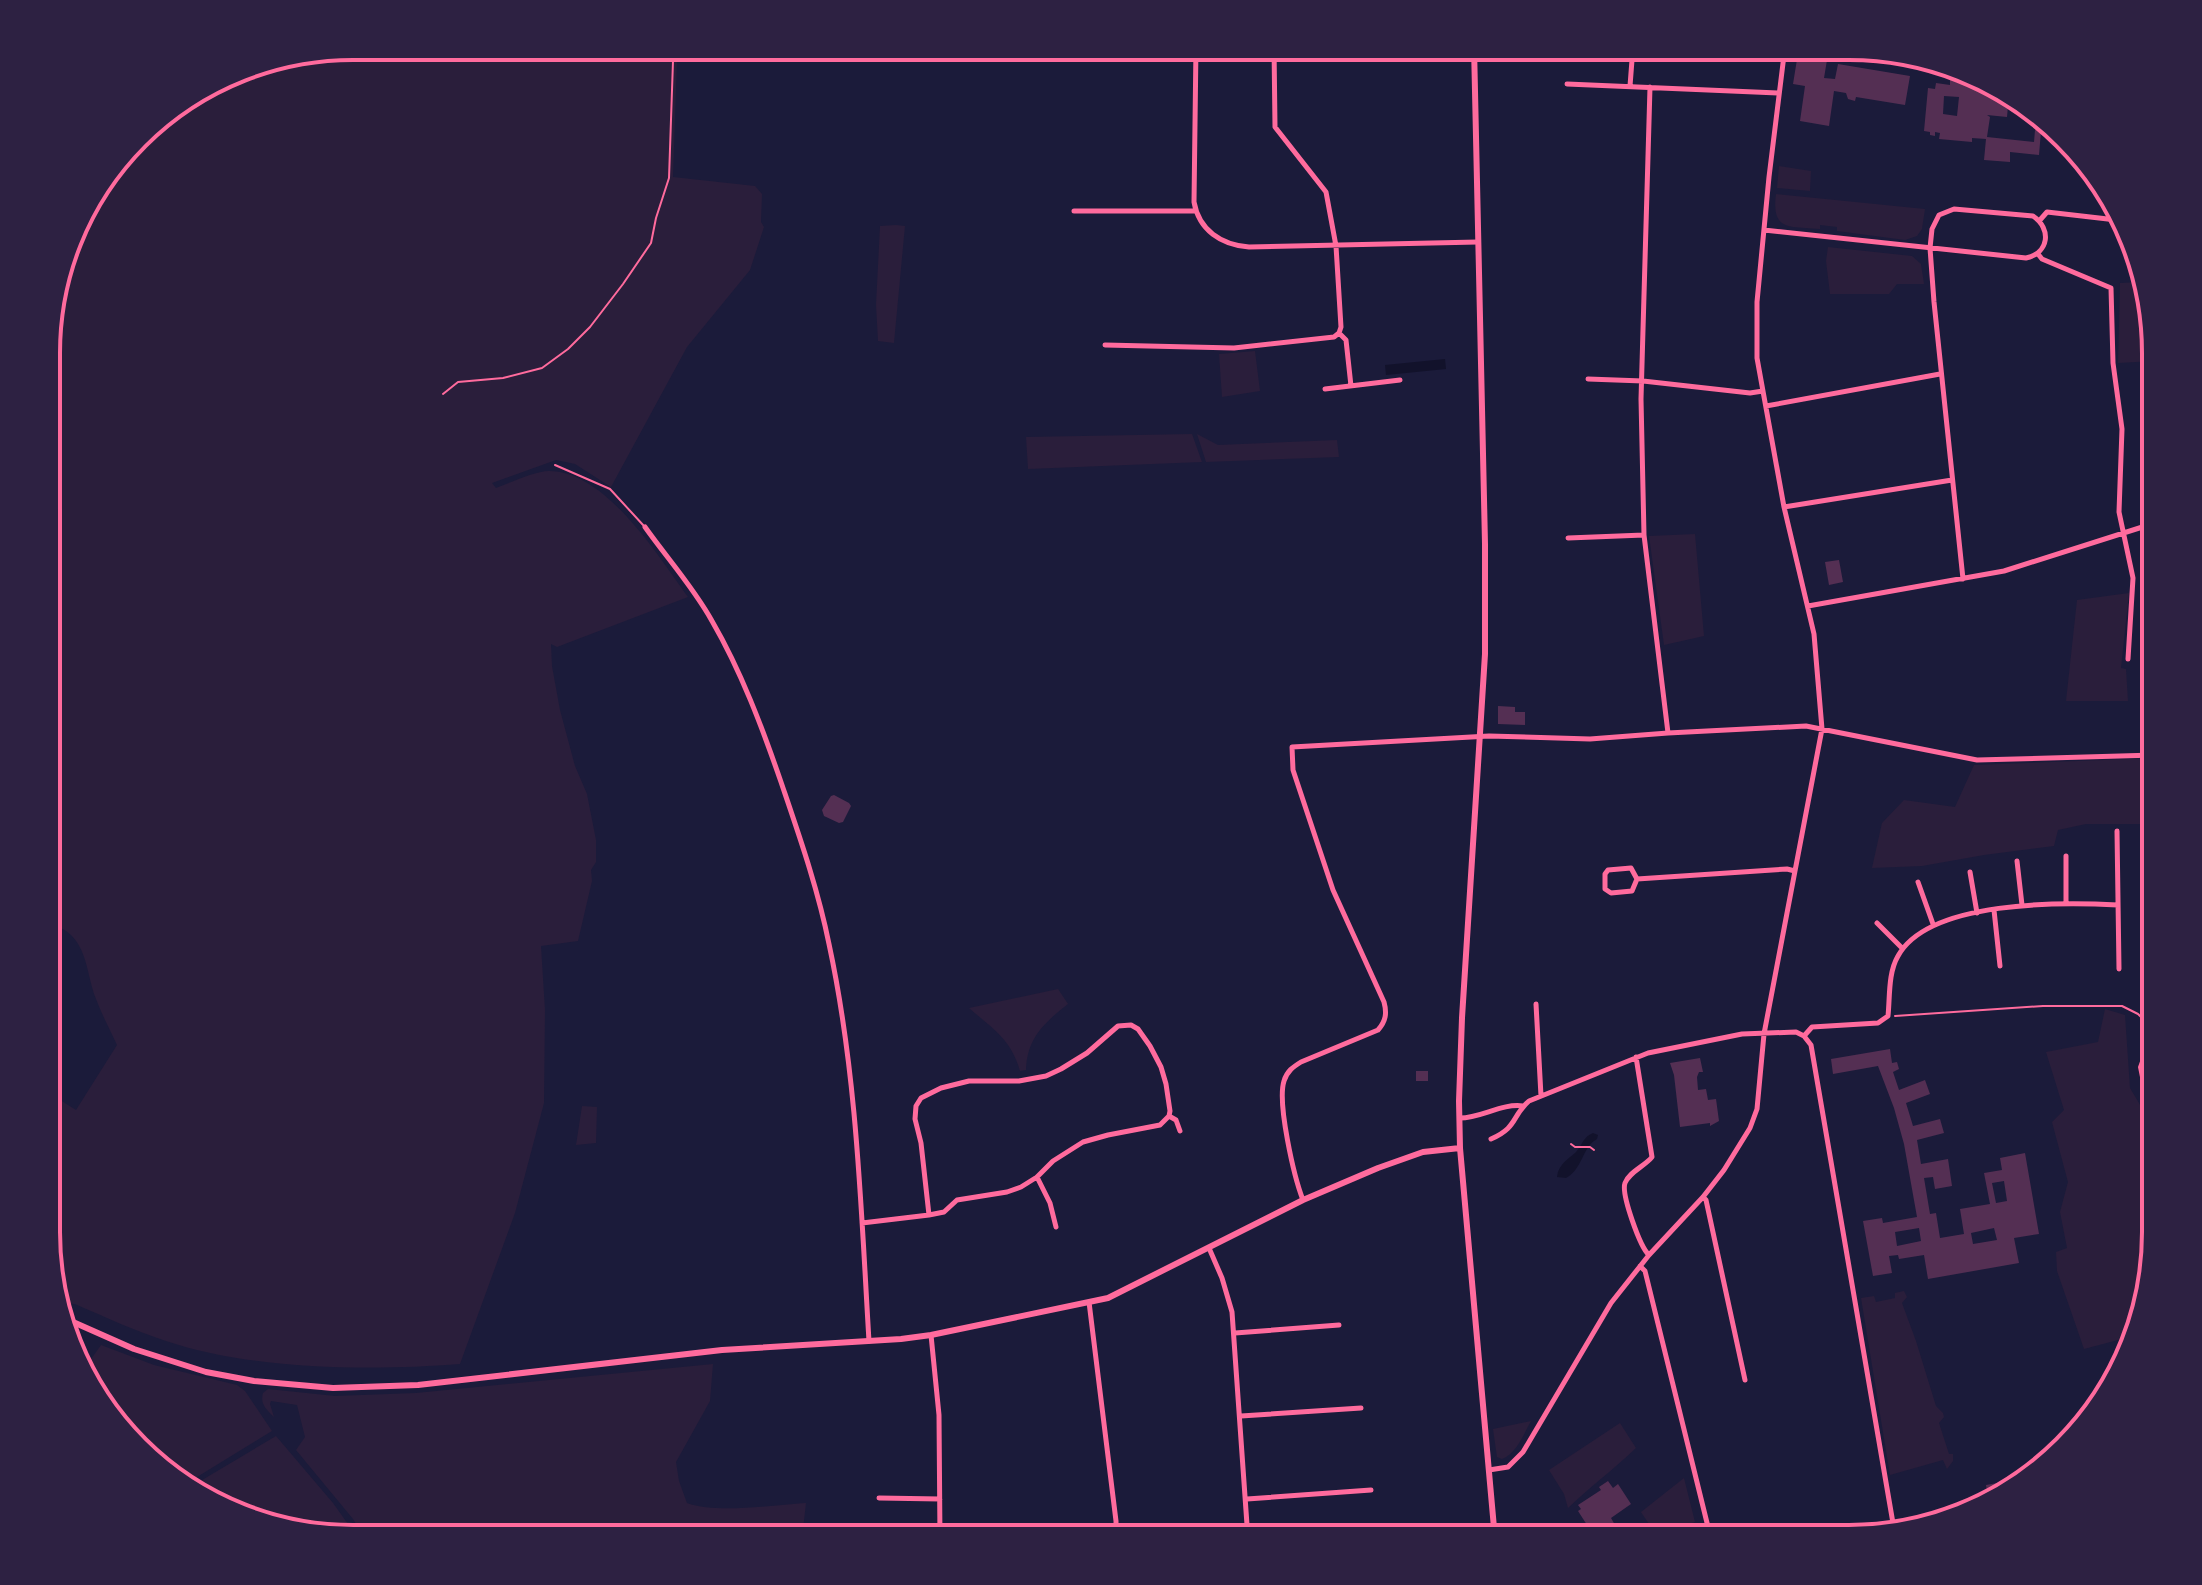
<svg xmlns="http://www.w3.org/2000/svg" width="2202" height="1585" font-family="'Titillium Web',sans-serif">
<style>
.green{fill:#2a1e3b}
.water{fill:#12122b}
.building{fill:#542f53;fill-rule:evenodd}
.lines{fill:none;stroke-linecap:round;stroke-linejoin:round}
.path{stroke:#ff6b9d;stroke-width:2}
.service{stroke:#ff6b9d;stroke-width:2}
.minor{stroke:#ff6b9d;stroke-width:5}
.tertiary{stroke:#ff6b9d;stroke-width:6}
.rim{fill:none;stroke:#ff6b9d;stroke-width:4}
</style>
<rect width="100%" height="100%" fill="#1b1b3a"/>
<!-- green -->
<path class="green" d="M353,46H686L677,60L673,177L755,186L762,194L761,222L764,227L750,270L687,347L611,487L575,464L556,460L492,483L496,488C510,483 535,471 549,471C606,471 658,556 688,597L557,647L551,644L552,666L560,710L575,766L587,794L596,840V862L591,870L592,881L578,941L541,946L545,1010L544,1103L515,1213L460,1364C370,1371 252,1370 166,1341C135,1331 105,1317 75,1304L59,1303L49,1272L63,1250L49,1239V1093L76,1110L117,1045C110,1030 102,1015 96,999C84,968 89,935 49,923V313L78,217L150,122L236,69Z
M1779,166L1811,171L1810,191L1777,188Z
M1776,194L1925,209L1922,229L1917,236L1905,240L1837,231V227L1820,225V229C1790,226 1771,232 1776,194Z
M896,225L905,226L894,343L878,341L876,305L880,226Z
M1828,247L1912,256L1921,264L1924,284H1897L1889,294H1830L1826,261Z
M2142,282L2155,333V361L2118,363L2120,283Z
M1255,351L1260,391L1222,397L1219,354Z
M1192,434L1202,462L1028,469L1026,437Z
M1197,434L1218,445L1337,440L1339,457L1206,462Z
M1695,534L1704,636L1664,645L1649,536Z
M2129,593L2121,668L2126,669L2128,701H2066L2077,600Z
M2155,758V824H2086L2058,830L2054,846L1984,855L1922,866L1872,868L1882,823L1904,800L1955,807L1974,765Z
M1058,989L1068,1004C1044,1023 1027,1038 1026,1070L1020,1071C1011,1039 993,1029 969,1008Z
M2105,1009L2125,1015L2130,1088L2155,1130V1252L2137,1335L2084,1349L2057,1271L2056,1252L2067,1248L2060,1212L2068,1182L2052,1122L2064,1110L2046,1052L2098,1042Z
M582,1106L597,1107L596,1143L576,1145Z
M1904,1291L1907,1297L1902,1303L1916,1341L1936,1406L1943,1413L1944,1417L1939,1423L1949,1454H1953V1461L1947,1469L1943,1460L1890,1475L1861,1298L1874,1296L1876,1302L1895,1298V1293Z
M101,1345L154,1365L237,1385L245,1391L272,1431L184,1485L166,1475L87,1385L82,1372Z
M713,1364L710,1401L676,1462L679,1481L687,1503C717,1514 772,1505 806,1503L802,1539L365,1538L353,1519L296,1450L305,1437L297,1405L271,1401L270,1404L274,1417C266,1409 260,1404 263,1393L268,1389L335,1396L416,1393Z
M1531,1421C1523,1435 1517,1453 1502,1459L1497,1457L1493,1429Z
M1620,1423L1636,1448C1614,1469 1590,1487 1568,1508L1564,1494L1549,1470Z
M276,1436L333,1503L358,1538H333L254,1523L197,1492L192,1486Z
M1684,1478L1695,1522L1683,1526L1671,1539H1659L1641,1512Z"/>
<!-- water -->
<path class="water" d="M1445,359L1446,369L1386,375L1385,365Z
M1593,1133L1598,1135L1597,1139C1582,1147 1583,1169 1566,1178L1557,1177C1558,1165 1567,1160 1576,1152C1583,1144 1583,1137 1593,1133Z"/>
<!-- building -->
<path class="building" d="M1799,47L1829,48L1824,78L1835,79L1838,64L1910,76L1905,105L1856,97L1855,101L1848,99L1846,93L1834,91L1829,126L1800,121L1805,86L1793,84Z
M1950,79L1972,81V85L1997,87L2014,97L2013,106H2008L2007,117L1987,115L1990,117L1987,137L2034,142L2035,130L2041,131L2039,155L2010,152V162L1984,160L1986,139L1972,138V142L1939,139L1940,133L1935,132V136L1930,135V132L1924,131L1928,88L1935,89L1936,83L1950,85ZM1944,96L1959,97L1957,116L1943,114Z
M1839,560L1843,582L1829,585L1825,562Z
M1498,706L1515,707V712H1525V725L1498,724Z
M834,795L849,803L851,806L843,822L839,823L824,816L822,810L831,796Z
M1890,1049L1892,1063L1897,1062L1899,1069L1893,1072L1899,1090L1925,1080L1930,1094L1906,1103L1913,1126L1940,1119L1944,1133L1917,1140L1921,1164L1948,1159L1952,1186L1935,1189L1933,1177L1924,1178L1930,1214L1936,1213L1940,1238L1964,1234L1960,1209L1990,1204L1984,1173L2002,1170L2000,1158L2025,1153L2039,1234L2014,1238L2019,1263L1928,1279L1924,1255L1899,1259L1898,1255L1889,1256L1892,1273L1873,1276L1863,1221L1882,1218L1883,1223L1917,1217L1904,1144L1894,1108L1878,1066L1833,1074L1831,1059ZM2004,1181L2007,1201L1996,1203L1992,1183ZM1919,1228L1921,1241L1897,1246L1895,1232ZM1994,1228L1997,1240L1973,1244L1971,1233Z
M1700,1058L1703,1072H1699L1697,1077L1698,1090L1706,1089L1708,1100L1716,1099L1719,1121L1710,1126V1123L1680,1127L1674,1075L1670,1063Z
M1416,1071H1428V1081H1416Z
M2020,1479L1999,1495L1989,1503L1986,1485Z
M1608,1481L1613,1488L1618,1484L1631,1504L1611,1518L1615,1525L1599,1535L1593,1525L1589,1528L1578,1511L1581,1509L1578,1505L1601,1490L1599,1487Z"/>
<g class="lines">
<!-- path -->
<path class="path" d="M443,394L458,382L503,378L542,368L568,349L590,327L623,284L651,243L656,218L669,178L673,61L669,46
M1895,1016L2043,1006H2122L2138,1014L2148,1024V1042L2139,1067L2141,1077L2155,1105
M1571,1144L1575,1147H1590L1594,1150"/>
<!-- service -->
<path class="service" d="M555,465L610,489L644,526"/>
<!-- minor -->
<path class="minor" d="M1196,46L1194,202C1199,230 1221,245 1249,247L1478,242
M1274,46L1275,127L1326,192L1336,246L1341,327L1339,333L1346,340L1351,386
M1567,84L1778,93
M1630,86L1633,47
M1650,87L1641,399L1644,535L1668,733
M1074,211H1195
M2040,220L2047,212L2125,221
M1764,230L2026,258C2049,253 2052,229 2033,216L1954,209L1939,215L1932,229L1930,248L1934,302L1963,579
M2038,254L2042,259L2111,288L2113,363L2122,429L2119,512L2133,578L2128,659
M1105,345L1234,348L1334,337L1339,333
M1588,379L1643,381L1750,393L1763,391
M1325,389L1400,380
M1766,406L1940,374
M1784,507L1952,480
M645,527C667,558 694,588 712,621C741,671 762,727 781,782C799,835 818,889 829,944C857,1074 861,1209 869,1341
M1568,538L1644,535
M1808,606L2004,571L2155,523
M2117,831L2119,969
M2017,861L2022,905
M1631,868L1637,879L1632,891L1611,893L1605,889V874L1608,870Z
M1970,872L1977,913
M1637,879L1787,869L1795,871
M1918,882L1933,924
M2066,902V856
M1994,910L2000,966
M1877,923L1902,948
M1536,1004L1541,1096
M1804,1036L1811,1045L1894,1529
M1804,1036L1812,1027L1878,1023L1888,1016C1890,997 1888,973 1898,956C1929,900 2062,902 2118,905
M1636,1057L1652,1157C1645,1166 1629,1172 1625,1183C1621,1194 1640,1247 1649,1255
M1169,1116L1176,1120L1180,1131
M1460,1118C1481,1118 1502,1103 1523,1106
M1491,1139C1518,1127 1511,1117 1529,1101L1648,1053L1742,1034L1796,1032L1804,1036
M1037,1177L1050,1203L1056,1227
M1703,1197L1706,1200L1745,1380
M1303,1200C1294,1177 1277,1103 1284,1081C1287,1071 1293,1067 1301,1062L1378,1030C1386,1021 1387,1013 1384,1002L1333,890L1293,770L1292,747L1489,736L1590,739L1668,733L1806,726L1977,760L2155,755
M862,1223L929,1215L944,1212L957,1200L1007,1192L1021,1187L1037,1177L1053,1161L1083,1142L1108,1135L1160,1125L1169,1116L1170,1111L1166,1084L1161,1067L1150,1046L1138,1029L1131,1025L1118,1026L1087,1053L1061,1069L1046,1076L1019,1081H969L941,1088L921,1098L916,1106L915,1119L921,1143L929,1215
M1209,1248L1222,1278L1232,1312L1248,1539
M1640,1266L1645,1271L1711,1539
M1089,1302L1116,1521V1539
M1235,1333L1339,1325
M931,1335L939,1415L940,1539
M1241,1416L1361,1408
M1489,1470L1508,1467L1523,1452L1611,1303L1649,1255L1703,1197L1724,1170L1750,1128L1757,1109L1764,1034L1822,729L1814,634L1784,507L1757,358V302L1769,177L1785,47
M879,1498L940,1499
M1247,1499L1371,1490"/>
<!-- tertiary -->
<path class="tertiary" d="M1474,46L1485,544V654L1462,1018L1459,1101L1460,1148L1495,1539
M64,1318L134,1349L206,1372L254,1381L333,1388L418,1385L722,1350L901,1339L931,1335L1108,1298L1303,1200L1378,1168L1423,1152L1460,1148"/>
</g>
<!-- crop -->
<path d="M0 0H2202V1585H0ZM353 60H1849A293 293 0 0 1 2142 353V1232A293 293 0 0 1 1849 1525H353A293 293 0 0 1 60 1232V353A293 293 0 0 1 353 60Z" fill="#2d2142" fill-rule="evenodd"/>
<path class="rim" d="M353 60H1849A293 293 0 0 1 2142 353V1232A293 293 0 0 1 1849 1525H353A293 293 0 0 1 60 1232V353A293 293 0 0 1 353 60Z"/>
</svg>
